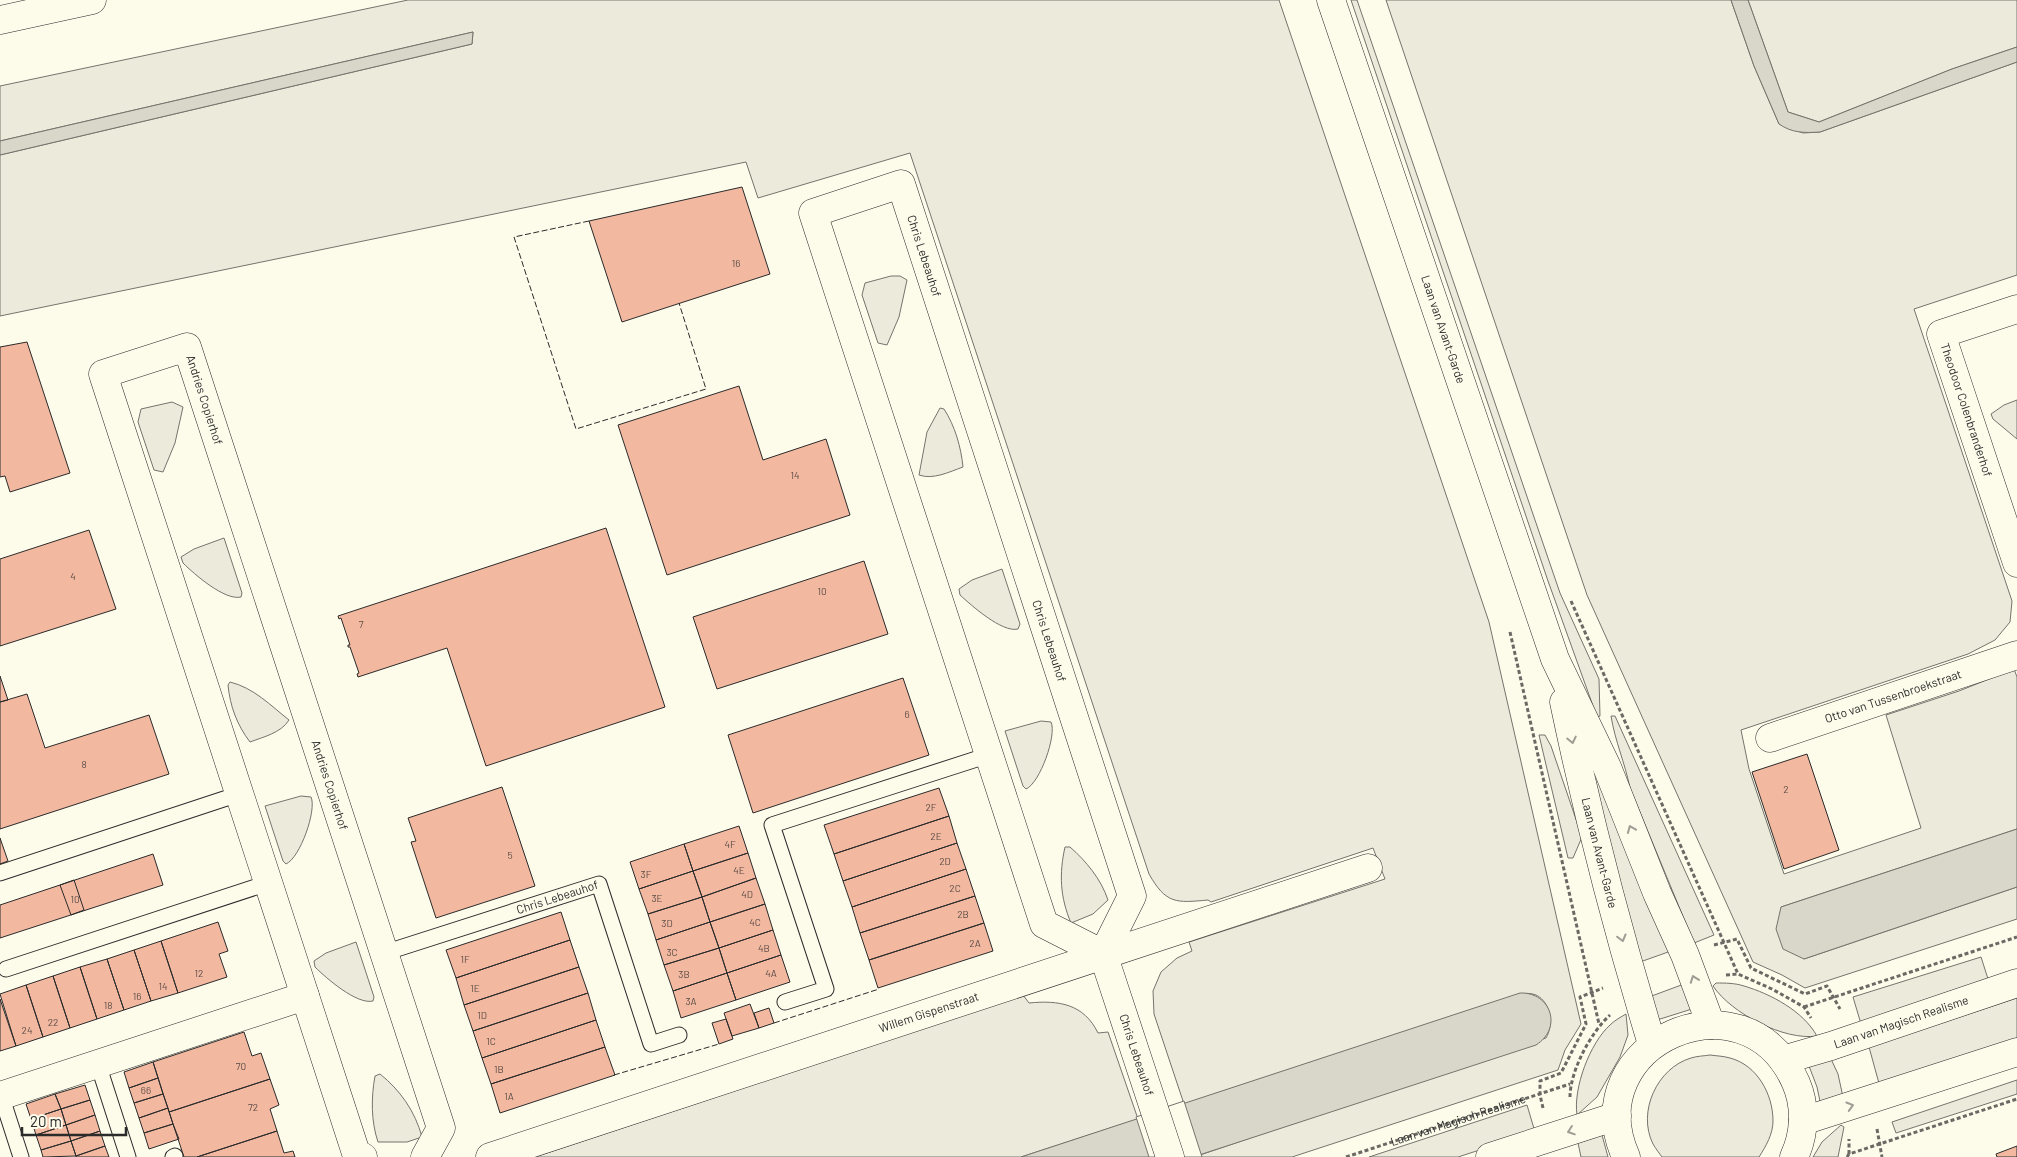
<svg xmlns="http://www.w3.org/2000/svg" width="2017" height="1157" font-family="Barlow,sans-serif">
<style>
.green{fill:#ecebdb;stroke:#74746e}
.water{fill:#d8d7c9;stroke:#74746e}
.pier{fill:#fdfbea;stroke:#74746e}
.building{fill:#f2b8a0;stroke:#2b2b2b}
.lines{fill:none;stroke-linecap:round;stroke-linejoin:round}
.lane-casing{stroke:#2b2b2b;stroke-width:17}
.street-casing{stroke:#2b2b2b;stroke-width:29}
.secondary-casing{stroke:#2b2b2b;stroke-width:29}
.highway-casing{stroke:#2b2b2b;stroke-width:29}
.path{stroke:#6a6964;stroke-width:3;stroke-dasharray:4 2.5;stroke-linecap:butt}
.lane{stroke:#fdfbea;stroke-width:15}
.street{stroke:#fdfbea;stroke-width:28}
.secondary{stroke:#fdfbea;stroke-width:28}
.highway{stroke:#fdfbea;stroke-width:28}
.fence{stroke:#2b2b2b;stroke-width:1;stroke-dasharray:6 2.5;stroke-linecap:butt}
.oneway{stroke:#9e9d94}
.labels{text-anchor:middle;stroke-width:4;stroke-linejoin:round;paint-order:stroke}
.number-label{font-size:10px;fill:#5d4e48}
.street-label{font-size:12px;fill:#2b2b2b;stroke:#fdfbea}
</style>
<rect width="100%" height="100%" fill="#fdfbea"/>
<!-- green -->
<path class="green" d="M408,0H1279L1489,622L1581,1024L1565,1050L1558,1070L1292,1157H1201L1200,1155L1546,1038C1554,1025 1551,1002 1536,995C1531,993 1525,993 1520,994L1184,1104L1154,1014L1153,991L1161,972L1177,958L1192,951L1189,942L1385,879L1373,848L1211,902L1208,900C1176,903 1166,904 1149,874L910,153L758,198L746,162L0,316V155L472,44L473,32L0,141V86Z
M1351,0H1357L1560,593L1599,679L1600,716L1597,717L1548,581Z
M1386,0H1731L1754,66L1779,124L1803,133L1820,132L2017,62V275L1914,309L2012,601L2010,622L1995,640L1968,654L1741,730L1749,769L1784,874L1921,828L1886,715L1959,691L2014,669L2017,677V829L1781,907L1804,959L2017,887V919L1805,988L1782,975L1753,962L1587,595Z
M1748,0H2017V47L1952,69L1819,122L1788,112Z
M891,276H900L907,280L899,317L887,345L878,343L862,295L865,283Z
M2017,400V439L1993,419L1991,414L2004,405Z
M172,402L183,407L175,443L163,472L154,470L138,422L141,409Z
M940,408L944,409C955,426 961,447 963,467C949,472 933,480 919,475L927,432Z
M224,538L242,593L241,597C225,601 194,574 183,563L181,557L194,549Z
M1002,569L1020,624L1018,629C1002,633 971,605 960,595L959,589L972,580Z
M230,682C254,688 270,705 289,720C281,733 263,737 250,742C237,725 230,706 228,685Z
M1611,716H1615L1714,935L1694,943L1630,788C1625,763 1615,741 1611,716Z
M1041,721L1051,722C1057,735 1040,783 1026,789L1023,786L1005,731Z
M1539,735H1545L1551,746L1582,837L1573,858H1568Z
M1591,769L1596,770L1671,951L1640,962Z
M301,796L311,797C317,810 300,858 286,864L283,861L265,806Z
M1065,847H1070C1086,861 1101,879 1108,900L1093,914L1071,923C1060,897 1059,874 1065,847Z
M356,942L374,997L373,1001C357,1005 326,978 315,967L314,961L326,953Z
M1981,957L1989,982L1861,1024L1853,997Z
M1716,983C1725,983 1735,983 1744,986C1771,994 1803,1011 1817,1036C1784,1041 1731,1013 1713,986Z
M1684,984L1692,1009L1657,1020L1649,997Z
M1023,995L1029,1003C1059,1000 1084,1004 1098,1033L1108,1032L1138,1119L1021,1157H535Z
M2017,998V1040L1880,1087L1869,1047Z
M1626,1014L1628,1035L1620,1057L1597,1097L1577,1115C1573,1088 1590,1043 1610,1025C1615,1020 1621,1017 1626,1014Z
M1710,1055C1717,1056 1723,1056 1730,1058C1757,1065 1773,1094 1773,1121C1773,1134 1766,1146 1759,1157H1662C1659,1153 1656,1149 1653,1144C1637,1112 1657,1068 1691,1058C1697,1056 1704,1056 1710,1055Z
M1831,1059L1838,1074L1843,1097L1821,1106L1817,1087L1809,1066Z
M380,1074C400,1090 415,1111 422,1137L407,1142H378C371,1121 371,1098 375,1076Z
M2017,1080V1094L1896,1133L1892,1122Z
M1527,1105L1535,1132L1458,1157H1369Z
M1841,1125L1844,1127L1838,1157H1813L1822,1142Z
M1602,1135L1608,1157H1581L1578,1143Z"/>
<!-- water -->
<path class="water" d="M1731,0H1748L1788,112L1819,122L1952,69L2017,47V62L1820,132C1804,133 1792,133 1779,124L1754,66Z
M473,32L472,44L0,155V141Z
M2017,829V887L1804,959L1783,949L1776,929L1781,907Z
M1520,993C1551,992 1563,1028 1536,1045L1193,1157H1021Z"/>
<!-- pier -->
<path class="pier" d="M1184,1101L1202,1157H1149L1136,1117Z"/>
<!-- building -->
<path class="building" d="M742,187L770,274L622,322L589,221Z
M27,342L70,473L10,492L5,476L0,477V347Z
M739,386L763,460L826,439L850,515L667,575L618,425Z
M606,528L665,707L486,766L447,648L358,677L357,674L359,673L350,647H348V645H350L341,618L339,619L338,616Z
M89,530L116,609L0,646V559Z
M864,561L888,634L717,689L693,617Z
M0,676L8,700L0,702Z
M903,678L929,755L753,813L728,735Z
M27,694L45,748L149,715L169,774L0,829V702Z
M1807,754L1839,850L1784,869L1752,772Z
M502,787L535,886L436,918L411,842L416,841L408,818Z
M939,788L949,816L834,854L824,825Z
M949,816L957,843L843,881L834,854Z
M739,826L748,853L693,871L684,844Z
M0,838L8,861L0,864Z
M957,843L966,869L852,907L843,881Z
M684,844L693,871L639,889L630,862Z
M748,853L756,878L702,897L693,871Z
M153,854L163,885L0,938V905Z
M966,869L975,896L860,933L852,907Z
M693,871L702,897L648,914L639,889Z
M756,878L765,904L710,922L702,897Z
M74,880L84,910L71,915L60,885Z
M975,896L984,923L869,960L860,933Z
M702,897L710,922L656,940L648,914Z
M765,904L773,930L719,948L710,922Z
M561,912L570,940L456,978L446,950Z
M218,922L228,951L219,954L227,977L178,993L161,941Z
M710,922L719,948L664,965L656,940Z
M984,923L993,951L878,988L869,960Z
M773,930L781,955L727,973L719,948Z
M570,940L579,967L464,1005L456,978Z
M161,941L178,993L151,1001L134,950Z
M719,948L727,973L673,991L664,965Z
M134,950L151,1001L124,1010L107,959Z
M781,955L790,982L736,1000L727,973Z
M107,959L124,1010L97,1019L80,967Z
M80,967L97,1019L70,1028L53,976Z
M579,967L588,993L473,1031L464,1005Z
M727,973L736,1000L681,1018L673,991Z
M53,976L70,1028L43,1037L26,985Z
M26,985L43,1037L16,1046L0,994Z
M588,993L596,1020L482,1058L473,1031Z
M0,999L16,1046L0,1051Z
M750,1004L759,1028L732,1036L724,1013Z
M769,1008L774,1023L759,1028L754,1013Z
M726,1019L733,1039L719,1044L712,1023Z
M596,1020L605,1047L491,1084L482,1058Z
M244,1032L252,1056L261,1053L270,1079L169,1112L153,1062Z
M605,1047L615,1075L500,1113L491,1084Z
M153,1062L158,1078L129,1088L124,1072Z
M158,1078L163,1094L134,1103L129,1088Z
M270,1079L279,1105L270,1109L277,1131L197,1157H184L169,1112Z
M85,1085L90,1100L61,1109L55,1094Z
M55,1094L61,1109L31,1119L26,1104Z
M163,1094L168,1108L139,1118L134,1103Z
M90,1100L95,1115L66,1125L61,1109Z
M168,1108L173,1124L144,1133L139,1118Z
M61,1109L66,1125L36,1135L31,1119Z
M95,1115L100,1131L71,1141L66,1125Z
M173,1124L179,1139L149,1149L144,1133Z
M66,1125L71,1141L41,1150L36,1135Z
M100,1131L105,1146L76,1156L71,1141Z
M277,1131L284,1153L293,1151L295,1157H197Z
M71,1141L76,1156L43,1157L41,1150Z
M105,1146L109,1157H76V1156Z
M2017,1146V1157H1997L1996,1154Z"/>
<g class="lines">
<!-- lane casing -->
<g class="lane-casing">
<g id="lane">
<path d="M0,873L239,794"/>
<path id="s2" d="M384,953L599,884L651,1044L679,1035"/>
<path d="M6,969L268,883"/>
<path d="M785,1002L826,989L772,825L989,755"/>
<path d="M98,1064L128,1157"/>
<path d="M1,1095L21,1157"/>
<path d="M173,1157L175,1156"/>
</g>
</g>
<!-- street casing -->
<g class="street-casing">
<g id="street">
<path id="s3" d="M2017,309L1941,334L2017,563"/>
<path id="s4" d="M1770,738L2017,655"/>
<path id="s5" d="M1103,954L1132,896L901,184L813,213L1044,924L1103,954L1170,1157"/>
<path d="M0,1096L305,996"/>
<path id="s6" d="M363,1157L356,1153L103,374L187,347L441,1128L425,1157"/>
<path id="s7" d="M490,1157L1368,868"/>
<path d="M1490,1157L1617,1116"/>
</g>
</g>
<!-- secondary casing -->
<g class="secondary-casing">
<g id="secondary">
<path id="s8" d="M1331,0L1555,659L1607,767L1657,893L1685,955L1711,1025"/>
<path id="s9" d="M1564,702C1588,817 1618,932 1652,1044"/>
<path id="s10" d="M1783,1060L1831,1046L2017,983"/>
<path d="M1803,1121L2017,1052"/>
<path d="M1626,1157C1575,1043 1746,967 1796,1083C1806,1106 1805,1134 1794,1157"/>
</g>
</g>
<!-- highway casing -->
<g class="highway-casing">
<path id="highway" d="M0,20L92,0"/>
</g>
<!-- path -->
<g class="path">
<path d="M1571,601L1738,974"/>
<path d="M1510,632L1599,1024"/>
<path d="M1714,945L1737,939L1751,968L1805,994L1827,986L1840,1009"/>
<path d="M1726,975L1738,974L1772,989L1804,1007L1811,1018"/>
<path d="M1804,1007L2017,937"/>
<path d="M1570,1097C1570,1071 1591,1032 1610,1015"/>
<path d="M1543,1108L1540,1095V1081L1561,1073L1586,1024L1580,997L1603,988"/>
<path d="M1877,1129L1882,1157"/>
<path d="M1849,1154V1139"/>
<path id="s1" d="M1346,1157L1570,1084"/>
<path d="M1847,1157L1849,1154L2017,1099"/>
</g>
<!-- lane -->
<use href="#lane" class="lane"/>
<!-- street -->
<use href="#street" class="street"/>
<!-- secondary -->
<use href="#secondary" class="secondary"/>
<!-- highway -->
<use href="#highway" class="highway"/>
<!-- fence -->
<path class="fence" d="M589,221L514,237L576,429L706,389L679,303
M774,1023L879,989
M614,1075L719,1044"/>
</g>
<!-- one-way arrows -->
<defs><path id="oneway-chevron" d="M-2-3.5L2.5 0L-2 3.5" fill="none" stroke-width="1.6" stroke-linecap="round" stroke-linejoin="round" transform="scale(1.25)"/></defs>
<g class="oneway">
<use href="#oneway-chevron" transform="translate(1572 740) rotate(78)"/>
<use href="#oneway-chevron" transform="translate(1631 829) rotate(-112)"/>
<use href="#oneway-chevron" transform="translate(1622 938) rotate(75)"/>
<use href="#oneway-chevron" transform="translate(1694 979) rotate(-110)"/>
<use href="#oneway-chevron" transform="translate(1850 1106) rotate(-16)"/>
<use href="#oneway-chevron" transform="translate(1571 1131) rotate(161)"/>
</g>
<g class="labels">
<!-- number labels -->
<g class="number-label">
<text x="736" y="267">16</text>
<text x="795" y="479">14</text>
<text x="73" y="580">4</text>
<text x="822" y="595">10</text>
<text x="361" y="628">7</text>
<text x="907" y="718">6</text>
<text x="84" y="768">8</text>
<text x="1786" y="793">2</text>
<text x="931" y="811">2F</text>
<text x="936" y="840">2E</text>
<text x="730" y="848">4F</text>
<text x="510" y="859">5</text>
<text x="945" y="865">2D</text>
<text x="739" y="874">4E</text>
<text x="646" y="878">3F</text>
<text x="955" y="892">2C</text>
<text x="747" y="898">4D</text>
<text x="657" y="902">3E</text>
<text x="75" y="903">10</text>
<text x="963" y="918">2B</text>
<text x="755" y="926">4C</text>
<text x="667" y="927">3D</text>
<text x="975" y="947">2A</text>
<text x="764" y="952">4B</text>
<text x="672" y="956">3C</text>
<text x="465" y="963">1F</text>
<text x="199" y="977">12</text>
<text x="771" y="977">4A</text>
<text x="684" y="978">3B</text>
<text x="163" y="990">14</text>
<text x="475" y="992">1E</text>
<text x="137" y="1000">16</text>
<text x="691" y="1005">3A</text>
<text x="108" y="1009">18</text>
<text x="482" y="1019">1D</text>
<text x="53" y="1026">22</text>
<text x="27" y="1034">24</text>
<text x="491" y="1045">1C</text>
<text x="241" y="1070">70</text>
<text x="499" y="1073">1B</text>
<text x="146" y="1094">66</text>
<text x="509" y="1100">1A</text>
<text x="253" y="1111">72</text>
</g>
<!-- street labels -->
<g class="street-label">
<text transform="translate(924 256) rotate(72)" y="4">Chris Lebeauhof</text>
<text dy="4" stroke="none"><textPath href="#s8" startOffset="348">Laan van Avant-Garde</textPath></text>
<text dy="4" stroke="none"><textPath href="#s6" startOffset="971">Andries Copierhof</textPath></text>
<text dy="4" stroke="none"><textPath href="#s3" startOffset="160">Theodoor Colenbranderhof</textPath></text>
<text transform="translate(1049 641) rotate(72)" y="4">Chris Lebeauhof</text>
<text dy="4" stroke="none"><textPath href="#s4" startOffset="130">Otto van Tussenbroekstraat</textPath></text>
<text dy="4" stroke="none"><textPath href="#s6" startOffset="1376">Andries Copierhof</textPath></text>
<text dy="4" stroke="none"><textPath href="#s9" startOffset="155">Laan van Avant-Garde</textPath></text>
<text dy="4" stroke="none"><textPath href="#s2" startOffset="182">Chris Lebeauhof</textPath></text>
<text dy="4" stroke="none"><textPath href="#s7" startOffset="462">Willem Gispenstraat</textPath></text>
<text dy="4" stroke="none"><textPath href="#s10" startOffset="124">Laan van Magisch Realisme</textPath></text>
<text dy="4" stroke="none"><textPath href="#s5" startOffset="1826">Chris Lebeauhof</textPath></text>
<text dy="4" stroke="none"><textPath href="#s1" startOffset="118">Laan van Magisch Realisme</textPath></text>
</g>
</g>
<!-- scale -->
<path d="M22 1127v8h104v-8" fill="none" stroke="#2b2b2b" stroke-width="2.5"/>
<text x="30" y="1127" font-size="15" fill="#2b2b2b" stroke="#fdfbea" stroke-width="4" paint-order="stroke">20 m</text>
</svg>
